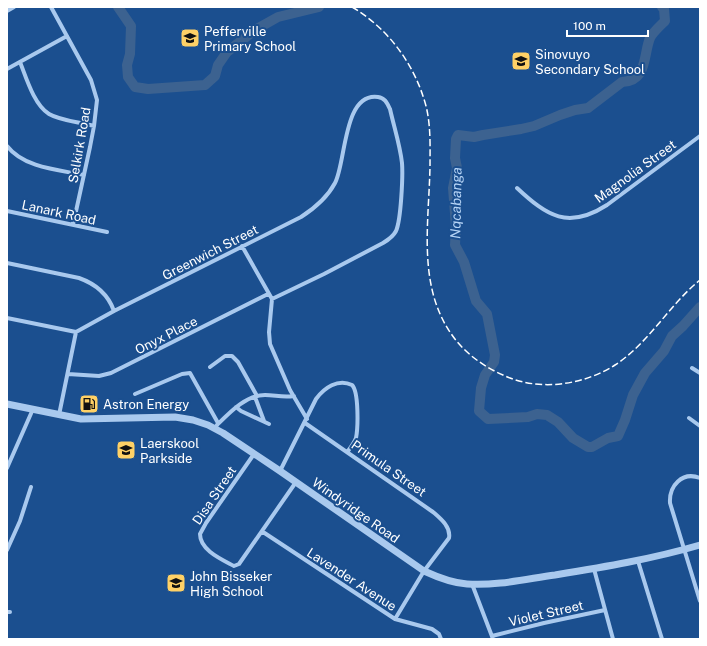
<svg xmlns="http://www.w3.org/2000/svg" width="707" height="646" font-family="'Public Sans',sans-serif">
<style>
.lines{fill:none;stroke-linecap:round;stroke-linejoin:round}
.river{stroke:#3c6290;stroke-width:10}
.minor{stroke:#a9c9ee;stroke-width:4}
.tertiary{stroke:#a9c9ee;stroke-width:7}
.rail{stroke:#fff;stroke-width:1.5;stroke-dasharray:7 3;stroke-linecap:butt}
.labels{text-anchor:middle;stroke-width:4;stroke-linejoin:round;paint-order:stroke}
.poi-label{font-size:13px;fill:#fff;stroke:#1b4f8f;text-anchor:start}
.street-label{font-size:13px;fill:#fff;stroke:#1b4f8f}
.water-label{font-size:14px;font-style:italic;fill:#b5d3f5;stroke:#1b4f8f}
</style>
<rect width="100%" height="100%" fill="#1b4f8f"/>
<g class="lines">
<!-- river -->
<path class="river" d="M118,7L131,26L130,54L127,65L128,77L135,87L148,89L205,85L215,76L218,65L227,52L255,30L278,17L319,7
M662,7L664,9L665,21C660,26 653,32 650,38C643,55 648,81 622,82L588,108L575,110L560,115L534,126L521,129L483,135L474,137L458,135L456,139L455,158L457,168L453,188L456,226L455,245L464,262L476,301L487,314L495,355L494,362L485,375L481,388L479,411L488,419L528,417L537,414L547,415L558,422L573,438L588,447H592L608,438L618,436L625,420L633,395L645,373L664,351L672,336L683,326L700,307"/>
<!-- minor -->
<path class="minor" d="M51,7L91,80L97,100L94,126L90,147L73,225
M7,11L14,7
M20,62C26,77 34,105 49,114C61,121 80,122 94,126
M7,69L67,36
M7,146C24,168 59,170 84,175
M517,188C547,216 568,230 607,205L700,136
M7,211L107,232
M242,246L272,299
M7,263L79,278C96,284 108,294 114,311
M272,299L269,332L270,344L290,390L307,419
M7,318L76,332L114,311L301,217C315,208 327,198 335,183C346,163 343,92 378,97C385,98 387,103 390,109C394,127 400,145 402,163C403,176 401,220 396,231C393,237 388,240 383,243L324,274L272,299
M210,367L225,356H232L238,362L257,396
M692,368L700,373
M68,374L99,376L111,373L268,294
M135,394L182,374L190,373L218,423
M255,397L264,421
M236,407L241,411L269,424
M59,415L76,332
M689,418L700,426
M305,423L433,512C441,519 451,527 449,538L424,571L395,619
M217,425C230,412 246,395 265,395C275,395 283,398 294,396
M254,454L206,523L200,534C200,550 221,559 234,566L239,564L296,482
M7,468L33,409
M280,471L316,399C324,388 338,378 352,385C359,392 358,428 356,438C354,443 351,447 348,451
M700,478C682,471 669,486 670,503L700,601
M263,532L395,619L432,629L439,634L441,639
M7,550L20,521L31,487
M638,561L662,639
M594,569L613,639
M472,584L493,639
M7,612H10
M492,636L544,623L605,610"/>
<!-- tertiary -->
<path class="tertiary" d="M7,404L81,419L175,417L193,420L208,425L223,433L280,471L424,571C437,577 452,583 467,584C497,586 526,579 555,575C604,567 652,559 700,545"/>
<!-- rail -->
<path class="rail" d="M352,7C389,29 415,65 426,106C431,126 430,147 430,166C429,223 417,286 452,335C466,355 487,369 510,378C544,391 585,384 615,365C649,343 669,305 700,280"/>
</g>
<!-- icons -->
<defs>
<g id="school-square" transform="scale(1)"><rect x="-9" y="-9" width="18" height="18" rx="4" fill="#ffd166" stroke="#1b4f8f"/><path d="M0-5L7-2L0 1L-7-2ZM-4 1L0 2.5L4 1V4Q0 6-4 4Z" fill="#111"/></g>
<g id="fuel-square" transform="scale(1)"><rect x="-9" y="-9" width="18" height="18" rx="4" fill="#ffd166" stroke="#1b4f8f"/><path d="M-5.5-6h7V0h2V4h1.3V-2.5L3-4.5l.8-.8L6-3V5H2.5V1h-1V6h-7ZM-4.2-4.7v3.2H.2V-4.7Z" fill="#111"/></g>
</defs>
<g fill-rule="evenodd">
<use href="#school-square" x="190" y="38"/>
<use href="#school-square" x="521" y="61"/>
<use href="#fuel-square" x="89" y="404"/>
<use href="#school-square" x="126" y="450"/>
<use href="#school-square" x="176" y="583"/>
</g>
<g class="labels">
<!-- poi labels -->
<g class="poi-label">
<text x="204" y="36">Pefferville<tspan x="204" dy="15">Primary School</tspan></text>
<text x="535" y="59">Sinovuyo<tspan x="535" dy="15">Secondary School</tspan></text>
<text x="103" y="409">Astron Energy</text>
<text x="140" y="448">Laerskool<tspan x="140" dy="15">Parkside</tspan></text>
<text x="190" y="581">John Bisseker<tspan x="190" dy="15">High School</tspan></text>
</g>
<!-- street labels -->
<g class="street-label">
<text transform="translate(79 145) rotate(-80)" y="5">Selkirk Road</text>
<text transform="translate(635 171) rotate(-36)" y="5">Magnolia Street</text>
<text transform="translate(59 212) rotate(12)" y="5">Lanark Road</text>
<text transform="translate(210 252) rotate(-27)" y="5">Greenwich Street</text>
<text transform="translate(166 335) rotate(-27)" y="5">Onyx Place</text>
<text transform="translate(389 468) rotate(35)" y="5">Primula Street</text>
<text transform="translate(214 495) rotate(-56)" y="5">Disa Street</text>
<text transform="translate(356 510) rotate(35)" y="5">Windyridge Road</text>
<text transform="translate(352 579) rotate(33)" y="5">Lavender Avenue</text>
<text transform="translate(546 613) rotate(-13)" y="5">Violet Street</text>
</g>
<!-- water labels -->
<g class="water-label">
<text transform="translate(456 203) rotate(-89)" y="5">Nqcabanga</text>
</g>
</g>
<!-- border -->
<rect width="707" height="646" fill="none" stroke="#ffffff" stroke-width="16"/>
<!-- scale -->
<path d="M567 30v6h81v-6" fill="none" stroke="#ffffff" stroke-width="2"/>
<text x="573" y="30" font-size="12" fill="#ffffff" stroke="#1b4f8f" stroke-width="3" paint-order="stroke">100 m</text>
</svg>
